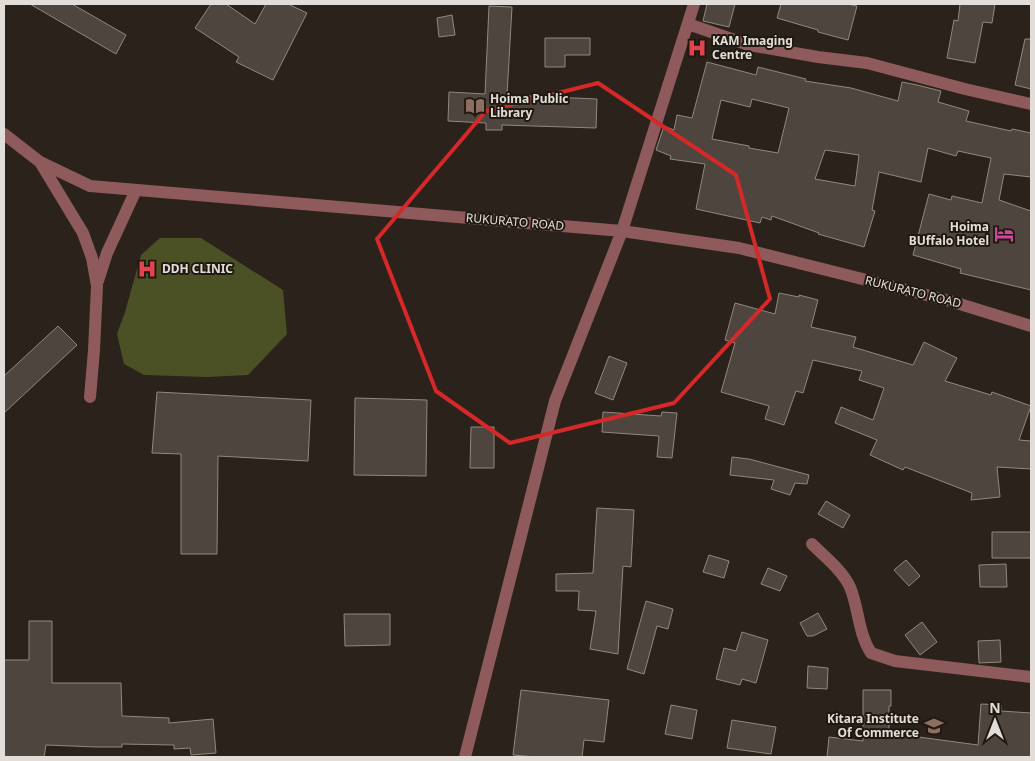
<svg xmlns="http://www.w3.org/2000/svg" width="1035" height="761" font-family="'Noto Sans',sans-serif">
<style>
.green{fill:#4c5025}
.building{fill:#4e463e;stroke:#91887f;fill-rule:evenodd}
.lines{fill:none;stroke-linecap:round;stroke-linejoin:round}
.minor{stroke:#8e5a5b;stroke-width:12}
.marked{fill:none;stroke:#d62828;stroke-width:4;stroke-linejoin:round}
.labels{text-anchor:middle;stroke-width:4;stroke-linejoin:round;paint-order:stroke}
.poi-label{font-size:12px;font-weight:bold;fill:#e2ddd8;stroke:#201912;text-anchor:start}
.street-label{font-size:12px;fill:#e2ddd8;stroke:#201912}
</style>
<rect width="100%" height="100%" fill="#2a221b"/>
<!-- green -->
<path class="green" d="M160,238H201L283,290L287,334L248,375L207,377L144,375L124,364L117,334L125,312L141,255Z"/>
<!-- building -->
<path class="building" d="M30,4H72L126,35L116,54Z
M211,4H226L255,24L266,4H288L307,13L273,80L236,62L239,57L195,28Z
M707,4H735L729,27L703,21Z
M781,4H847L857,6L848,40L818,32V30L777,18Z
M960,4H995L992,23L983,22L975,63L947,58L954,20L958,21Z
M489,6L512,7L507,95L597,99L596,128L502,125V130H486V123L448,121L449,92L485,94Z
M452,15L455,35L439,37L437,18Z
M545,38H590V55H565V67H545Z
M1025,39H1031V89L1015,85Z
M707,62L756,75L758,67L806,79L805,81L851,88L898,101L902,82L917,85L941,91L938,102L969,111L966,121L1011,131L1012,129L1031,133V177L1004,174L999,200L1031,211V290L960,273L961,269L913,255L929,194L951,200L952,196L982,203L991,158L958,151L956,156L928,148L921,182L879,172L872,210L875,211L864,247L818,234L819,233L772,216L771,220L762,217L760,223L696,209L705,164L670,159L671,156L656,150L664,126L674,130L677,115L692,118ZM752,99L789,108L778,153L749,148V146L712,139L721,100L750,107ZM825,150L859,155L855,186L815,179Z
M779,293L799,297V295L818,300L811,327L856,337L853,347L913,365L924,342L957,358L945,381L991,395L992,392L1031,406L1019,440L1031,441V469L997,467L1000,497L971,500L972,493L905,467L903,470L870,455L877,440L835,423L841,407L873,420L884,388L859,380L862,371L813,360L803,393L796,391L784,425L765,419L769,406L721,392L735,343L725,340L735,303L775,314Z
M58,326L77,345L4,413V376Z
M609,356L627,363L613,400L595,393Z
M157,392L311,400L308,461L218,456L217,554H181V454L152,453Z
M355,398L427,400L426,476L354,475Z
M603,412L661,416L662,412L677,413L672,458L657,457L659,436L602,432Z
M471,427H494V468H470Z
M732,457L749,459L809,475L807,484L795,483L790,495L771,489L774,480L730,475Z
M826,501L850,515L843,528L818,514Z
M597,508L634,510L631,567L623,566L618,654L590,649L596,611L578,610L579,591H556V574L593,573Z
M992,532H1031V558H992Z
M709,555L729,561L724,578L703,572Z
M906,560L920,576L909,586L894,570Z
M1006,564L1007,587H980L979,565Z
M768,568L787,576L780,591L761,584Z
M646,601L673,609L668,629L657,626L644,674L627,669Z
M818,613L827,629L813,636H807L800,623Z
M344,614H390V645L345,646Z
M29,621H52V683H121L122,716L169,718V723L213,719L216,753L191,755L190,748L174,749V745L122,744V747H96L46,745L44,757H4V660H29Z
M922,622L937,642L920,655L905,635Z
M742,632L768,640L756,683L742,679L740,685L716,679L724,648L736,651Z
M1000,640L1001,662L979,663L978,641Z
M808,666L828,668L827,689L807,688Z
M521,690L609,700L604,742L584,740L582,757H536L513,755Z
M863,690H891V706H889V733L978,745L981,704L1001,705V711L1031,713V757H827L829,737L863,741Z
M671,705L697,710L692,739L665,734Z
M732,720L776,727L771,754L727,748Z"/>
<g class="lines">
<!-- minor -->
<path class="minor" d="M688,24L749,45L818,57L867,63L965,89L1031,104
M4,134L40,162L90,186L622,231L739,248L950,301L1031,326
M40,162L83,233L92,258L97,286L94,350L90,397
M98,281L107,253L136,190
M812,544C825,557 842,570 850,587C859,609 858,633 871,653L895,661L1031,677
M465,757L555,401L622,231L694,4"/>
</g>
<!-- marked area -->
<path class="marked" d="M598,83L736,175L770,299L674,403L510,443L436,391L377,239L486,111Z"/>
<!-- icons -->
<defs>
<g id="hospital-bare" transform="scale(1.5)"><path d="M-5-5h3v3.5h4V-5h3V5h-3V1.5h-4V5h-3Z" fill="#e0444e" stroke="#201912" stroke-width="2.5" paint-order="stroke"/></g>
<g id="library-bare" transform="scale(1.5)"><path d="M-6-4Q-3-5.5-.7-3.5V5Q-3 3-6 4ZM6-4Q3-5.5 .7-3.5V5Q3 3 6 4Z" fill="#8d6e63" stroke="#201912" stroke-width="2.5" paint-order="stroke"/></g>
<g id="hotel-bare" transform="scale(1.5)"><path d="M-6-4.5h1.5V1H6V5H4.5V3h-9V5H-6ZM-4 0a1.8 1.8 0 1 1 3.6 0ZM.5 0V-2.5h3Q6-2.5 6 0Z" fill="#d1479c" stroke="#201912" stroke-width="2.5" paint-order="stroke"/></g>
<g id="school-bare" transform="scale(1.5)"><path d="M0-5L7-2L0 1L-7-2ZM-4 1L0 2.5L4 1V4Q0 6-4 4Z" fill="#8d6e63" stroke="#201912" stroke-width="2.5" paint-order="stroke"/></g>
</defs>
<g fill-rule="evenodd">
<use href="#hospital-bare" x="697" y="48"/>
<use href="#library-bare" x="475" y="106"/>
<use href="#hotel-bare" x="1004" y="234"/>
<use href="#hospital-bare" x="147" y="269"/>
<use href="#school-bare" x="934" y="726"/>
</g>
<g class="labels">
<!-- poi labels -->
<g class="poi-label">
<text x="712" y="45">KAM Imaging<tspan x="712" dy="14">Centre</tspan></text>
<text x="490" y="103">Hoima Public<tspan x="490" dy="14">Library</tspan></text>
<text x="989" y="231" text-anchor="end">Hoima<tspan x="989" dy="14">BUffalo Hotel</tspan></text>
<text x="162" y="273">DDH CLINIC</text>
<text x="919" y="723" text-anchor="end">Kitara Institute<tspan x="919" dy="14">Of Commerce</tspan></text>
</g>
<!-- street labels -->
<g class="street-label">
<text transform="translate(515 222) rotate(5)" y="4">RUKURATO ROAD</text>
<text transform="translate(913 292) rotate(14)" y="4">RUKURATO ROAD</text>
</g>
</g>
<!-- border -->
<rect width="1035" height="761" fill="none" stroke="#e2ddd8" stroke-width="10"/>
<!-- north arrow -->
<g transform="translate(995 721)" stroke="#201912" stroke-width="4" paint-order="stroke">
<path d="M0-4L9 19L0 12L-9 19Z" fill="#e2ddd8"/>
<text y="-8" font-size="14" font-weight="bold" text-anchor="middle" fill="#e2ddd8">N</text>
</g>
</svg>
